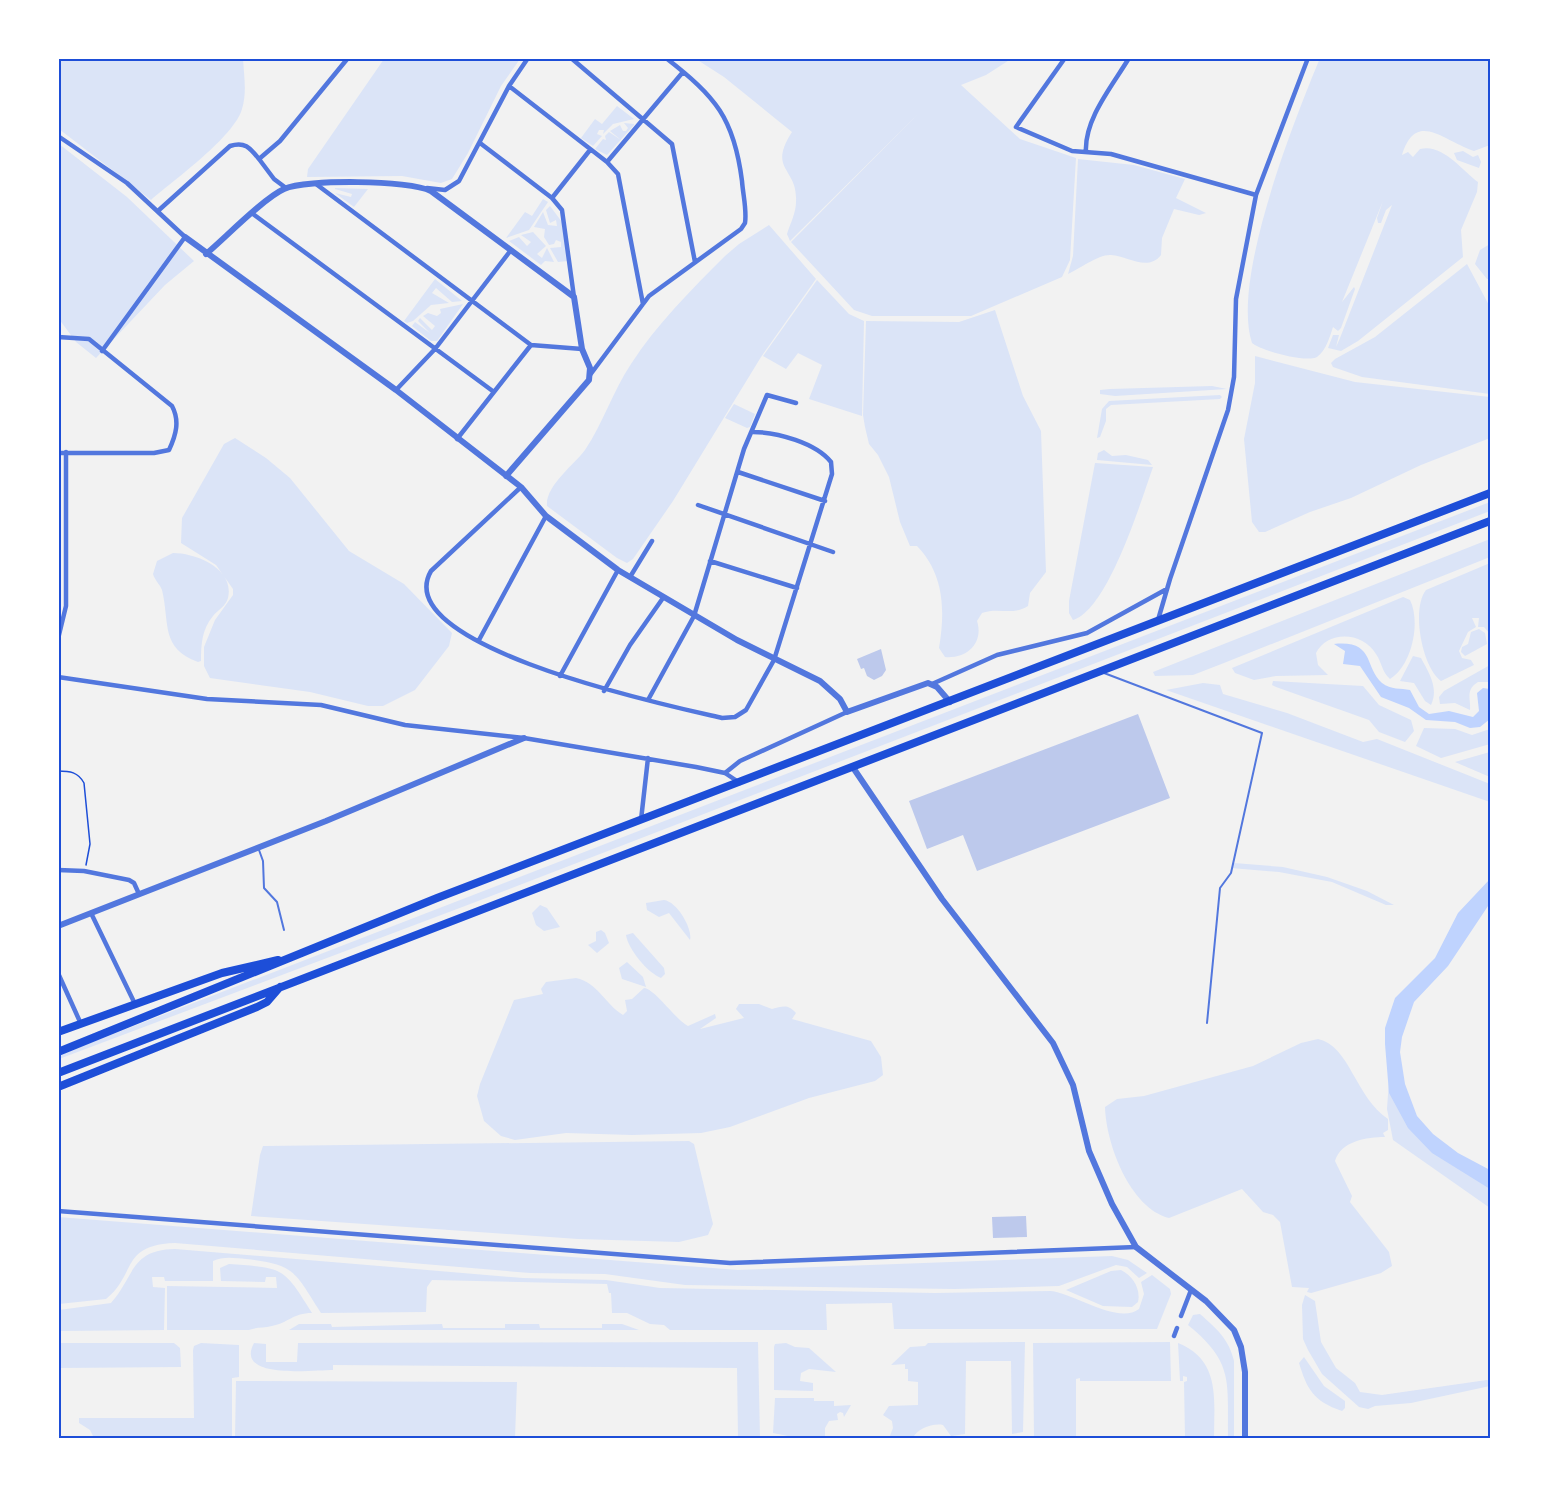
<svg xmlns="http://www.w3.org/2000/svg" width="1549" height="1497" font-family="Lato,sans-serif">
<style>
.green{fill:#dbe4f7}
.water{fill:#bfd3fe}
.building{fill:#bdc9ec}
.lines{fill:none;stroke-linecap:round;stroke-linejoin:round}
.path{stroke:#1d4ed8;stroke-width:1.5}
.service{stroke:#5277de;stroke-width:2}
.minor{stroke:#5277de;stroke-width:4.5}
.tertiary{stroke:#5277de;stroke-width:6}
.trunk{stroke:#1d4ed8;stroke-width:8}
.neatline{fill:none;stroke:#1d4ed8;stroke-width:2}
</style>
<rect width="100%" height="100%" fill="#f2f2f2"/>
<!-- green -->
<path class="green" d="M1320,58L1490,59V145L1474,151C1442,140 1416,110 1402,155L1408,152L1413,157L1420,149C1442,143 1462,170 1478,182L1477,192L1461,230L1463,257L1358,341L1341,351L1328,348L1333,335H1339L1336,347L1340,338L1392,205L1386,210L1381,223H1378L1377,218L1383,201L1342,302L1354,287L1355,289L1341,328L1338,331L1333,327C1330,336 1326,351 1317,357C1306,363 1262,351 1252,343C1231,279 1294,121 1320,58Z
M59,59H243C244,75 247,93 242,109C234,137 174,180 151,200L59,129Z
M384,59H520L501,86L468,153L452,179L441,183L402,176L307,177L308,169Z
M696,59H1011L986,75L961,85L1020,139L1076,158L1070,260L1062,277L971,316H872L854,310L791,242L918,114L790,241L787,234C790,224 796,213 796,202C798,167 767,171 792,132L724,77Z
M617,106L634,119L613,124L603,134L604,130H599L597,134L602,136L593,146L581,138L595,119L602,124Z
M624,123L634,124V125L607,155L595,149L603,139L606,140L605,136L609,132L621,140L610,131L620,125L623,131H626L628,128Z
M59,144L127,197L194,261L165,285L96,358L76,342L59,319Z
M1463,151L1473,157L1478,155L1481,162L1479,168L1457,160L1454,153Z
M1078,159L1134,165L1185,179L1176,198L1206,213L1199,215L1174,209L1162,238L1161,255C1148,272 1128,256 1111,255C1099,254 1079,269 1068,274L1073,256Z
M335,189V188L368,189L354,207L335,193L351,197L352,194Z
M543,199L548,202L529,230L506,238L525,212L532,216Z
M550,206L562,222L568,261L558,262L550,248L561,247V242L556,240L554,244L549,245L544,237L545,229L534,227L543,212L548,225L557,226L556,220L550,223L546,210Z
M769,225L816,279L761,357L673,501L633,559L627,563L617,558L547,506C545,486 574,465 585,450C603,423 613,391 631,364C656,325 692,289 725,256L739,244Z
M533,232L546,246L537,254L542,258L547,248L554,262L545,261L541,265L509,241L519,237L527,246L531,242L521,235Z
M1490,244V279H1487L1475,264L1480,250Z
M1467,264L1490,307V394L1362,377L1333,367L1331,363L1335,359L1375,337Z
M435,279L462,301L452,302L436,288L432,293L449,303L431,305L413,321L407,323L404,321Z
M817,280L849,314L864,321L862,416L809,399L822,365L798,353L786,369L763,356Z
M463,304L437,341H431L412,326L415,322L430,333L418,321L420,318L432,330L435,326L423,316L428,313L437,316L441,313L440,309Z
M995,310L1023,396L1041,431L1046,572L1030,593L1028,606C1013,616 998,607 982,613L977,621C984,643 967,659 945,657L939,648C945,612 945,575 917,546H910L900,522L889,477L878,455L869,444L865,427L863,415L866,321L959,322Z
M1255,356L1355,382L1490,397V438L1421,465L1351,498L1310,512L1265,532H1259L1252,522L1244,439L1255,383Z
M1212,386L1227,389L1115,396L1100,394V390L1110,389Z
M1220,395L1222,397L1220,399L1111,405L1106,409V421L1100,437L1097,438L1102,409L1109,401Z
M734,404L755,414L750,427L747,428L725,418Z
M235,438L266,458L290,478L349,551L404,584L452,633L449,646L415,690L383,706H368L310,692L210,678L204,666V647L215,620L233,595V589L216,565L181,543L182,518L224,444Z
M1104,450L1112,456L1126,455L1148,460L1152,465L1097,460L1098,453Z
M1095,463L1153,467C1141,501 1108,610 1073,620L1069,613V601Z
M1490,502V511L465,906L59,1059V1055Z
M1490,539V557L1224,663L1193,675L1155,676L1153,672Z
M173,553C195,553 235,568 228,598C226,606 218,610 213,616C202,629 201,644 201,661L198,662C160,648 170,623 162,590C160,584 155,581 153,574L157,561Z
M1490,563V634L1484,627H1478L1479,618H1472L1476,627L1468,632L1459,651L1462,658L1471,660L1474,665L1441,681C1422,667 1411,609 1426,590Z
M1403,597L1410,600C1421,622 1412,666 1390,679C1382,672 1382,663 1376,654C1363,632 1328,630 1316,653L1318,665L1328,675L1276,676L1254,680L1235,673L1232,668Z
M1479,629L1485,633L1487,644L1465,656L1461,652L1462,647L1468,644L1471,632Z
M1413,656L1421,658C1429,673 1439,688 1431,705L1425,701L1414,683L1400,681Z
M1490,665V682H1478C1465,690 1471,699 1470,710L1455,703L1440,704L1439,697L1444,691Z
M1273,681L1363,686L1379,705L1411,720L1414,731L1405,742L1379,732L1369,720L1276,687L1272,685Z
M1203,683L1220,685L1223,694L1287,713L1363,742L1377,739L1490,784V802L1166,690Z
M1424,728L1455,729L1472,735L1490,729V744L1441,758L1416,746Z
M1490,752V777L1455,762Z
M1234,863L1283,867L1327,877L1367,891L1394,905H1386L1332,882L1279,872L1231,868Z
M664,900C678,902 693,930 690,940L669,913L659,917L647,910L646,903Z
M540,905L547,908L560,927L544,931L536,925L532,913Z
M601,930L605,933L609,943L597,953L588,945L596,941V932Z
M633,933L664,968L665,974L661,978C648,973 628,949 626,935Z
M627,962L643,977L646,987L622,979L619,968Z
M576,978C598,983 605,1004 623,1015L627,1011L625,1000L632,999L644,988C655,989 675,1019 688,1026L715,1014L716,1018L700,1029L744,1018L736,1009L739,1004H759L772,1009C783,1006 788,1004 796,1013L792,1019L871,1041L881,1057L883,1075L875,1081L809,1098L730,1127L701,1133L632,1135L566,1133L515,1140L501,1136L484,1121L477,1096L480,1084L514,1000L543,994L541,989L546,982Z
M1318,1039C1350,1046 1355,1097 1388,1119V1130L1383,1133L1385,1137C1367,1137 1341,1141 1335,1161L1352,1196L1350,1202L1389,1252L1392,1266L1381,1273L1311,1293L1307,1292L1309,1288L1292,1287L1280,1222L1273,1215L1263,1212L1242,1189L1169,1218C1130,1208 1106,1144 1105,1107L1117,1099L1144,1096L1253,1066L1301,1043Z
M1389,1080L1396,1104L1490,1184V1208L1393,1140L1387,1109Z
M689,1141L694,1144L713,1224L708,1235L679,1242L578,1239L251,1216L260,1155L263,1146H265Z
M58,1217L738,1270L1112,1256L1128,1260L1147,1273L1139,1278L1127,1267L1116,1265L1059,1286L955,1289L685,1285L605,1274L530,1273L175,1243C120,1245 137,1274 106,1299L59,1304Z
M175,1249L523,1278L606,1280L660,1288L935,1293L1051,1291C1073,1293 1118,1325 1139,1309L1144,1294L1141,1282L1152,1275L1170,1289L1171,1294L1157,1329H894L892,1303L826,1304L827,1330H670L664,1325L650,1324L627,1313H612L611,1293H609L607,1284L432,1280L427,1287L426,1312L321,1313C295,1273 296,1264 246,1259C235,1258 223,1256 213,1261V1281H165L164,1277H152L153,1287L165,1288L164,1330L59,1331V1310L111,1303C135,1276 130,1250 175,1249Z
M229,1264C283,1268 283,1266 312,1313C293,1313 288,1323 272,1326C263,1328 257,1327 249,1330H167V1286L277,1288L276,1277H266L265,1282L221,1281L220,1268Z
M1121,1270C1133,1276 1141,1289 1138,1302L1132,1307L1103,1306L1066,1290L1111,1271Z
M1305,1295L1315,1301L1321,1342L1336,1368L1355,1383L1360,1392L1382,1395L1487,1380L1490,1381V1386L1411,1403L1375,1406L1368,1409L1359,1407L1322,1374L1308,1350L1303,1339L1302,1305Z
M1200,1314C1216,1328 1229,1339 1234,1361V1438H1228C1227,1383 1235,1363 1188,1325L1193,1315Z
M299,1324H331L332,1327L442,1324L443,1328H505V1324H539L540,1328H602V1324H622L639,1330H289Z
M758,1342L760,1438H738L737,1368L333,1365V1370C313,1370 234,1380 254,1343L266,1344V1362H297L298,1343Z
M1025,1342L1023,1432L1012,1434L1011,1361H966L965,1434L951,1436L943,1425C932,1423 917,1429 913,1438H882H889L893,1428L892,1421L883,1415L889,1406L918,1405V1382L908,1381V1369H905V1364L891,1365L910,1347L925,1346L928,1343Z
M1170,1342L1171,1381H1080V1378L1076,1379V1438H1034L1033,1343Z
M59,1343H174L180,1348L181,1367L59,1368Z
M201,1343L239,1345V1377L232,1378V1438H94L90,1430L79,1423V1418H194L193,1350L194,1346Z
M786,1343L795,1347L809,1348L836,1372L809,1369L801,1373L800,1381L813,1383V1391L774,1390V1347L775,1344Z
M1178,1343C1221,1360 1214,1400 1214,1438H1185L1184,1382L1187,1381V1377L1183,1376V1381H1180Z
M1304,1357L1324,1386L1345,1401V1408L1342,1411C1313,1401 1307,1389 1299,1363Z
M236,1381L517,1382L515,1438H235Z
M775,1398H814V1401H834V1406L851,1405L844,1417L843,1413L840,1412L837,1414L838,1420L829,1421L825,1428V1436L798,1438L773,1433Z"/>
<!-- water -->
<path class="water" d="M1334,644C1375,640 1364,667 1382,683C1391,690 1401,688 1410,690L1419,707L1429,714L1449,711L1473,717L1479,711L1477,693L1483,688L1490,689V719L1480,727L1470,728L1455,722L1426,720L1409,708L1381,697L1360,666L1343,664L1345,651Z
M1490,879V903L1448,966L1414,1002L1402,1037L1400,1052L1405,1084L1417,1116L1433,1134L1458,1153L1490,1170V1189L1432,1153L1408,1128L1389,1093L1385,1044V1028L1395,998L1435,958L1458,913Z"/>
<!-- building -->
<path class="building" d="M881,649L886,670L882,676L874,680L867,676L864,668L861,669L857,659Z
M1138,714L1170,798L977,871L963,835L927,849L909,801Z
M1026,1216L1027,1237L993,1238L992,1217Z"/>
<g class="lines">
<!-- path -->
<path class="path" d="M58,771C70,771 78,772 84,783L90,844L86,865"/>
<!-- service -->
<path class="service" d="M1104,673L1262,733L1231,873L1220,888L1207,1023
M259,850L263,861L264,888L277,902L284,930"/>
<!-- minor -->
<path class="minor" d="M571,58L672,144L695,262
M1065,58L1016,127L1072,151L1111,154L1256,195
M509,86L607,162L618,174L643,304
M58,136L127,183L185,237L102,351
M480,143L552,198L562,210L574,297
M1086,152C1084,119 1113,85 1129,58
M259,159L274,179L286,188
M607,162L683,72
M316,184L531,345L582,349
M427,188L445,190L459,181L509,86L528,58
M552,198L590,150
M159,210L230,146C245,141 250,148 259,159L280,141L348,58
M253,214L494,392
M58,337L89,339L172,406C180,421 176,435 169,450L154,453H58
M590,375L649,296L741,229L745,223C747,210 743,195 742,181C734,118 716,97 666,58
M396,390L435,349L511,250
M457,439L531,345
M738,472L825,501
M521,487L431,571C387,647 675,707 722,718L735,717L746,710L774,660L832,474L831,462C816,443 777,432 753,432
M698,505L833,552
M710,561L797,588
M630,577L652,541
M1158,620L1170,579L1228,410L1234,377L1236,299L1256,195L1308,58
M58,639L66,606V452
M479,640L546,516
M560,676L618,570
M58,677L207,699L321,705L405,725L524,738L696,767L725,773L740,783
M932,684L997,655L1087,633L1165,590
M604,691L630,645L663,598
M648,700L694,616L744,449L767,395L796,403
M725,773L740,761L847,712
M641,820L648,758
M58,870L84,871L129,880L134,883L139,894
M91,913L135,1004
M58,973L81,1024
M58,1211L730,1263L1136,1247
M1181,1316L1191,1290
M1174,1336L1177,1328"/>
<!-- tertiary -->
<path class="tertiary" d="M185,237L396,390L521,487L546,516L618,570L737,640L820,681L840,699L847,712L928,683L937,687L950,702
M206,254C225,238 264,198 284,189C306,179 409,180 431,191L566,291L574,297L582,349L590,368L589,380L506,476
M854,769L942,899L1053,1043L1073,1085L1089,1151L1112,1204L1136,1247L1206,1301L1234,1330L1241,1347L1245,1372V1438
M58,926L326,821L524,738"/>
<!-- trunk -->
<path class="trunk" d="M58,1032L222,973L278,960
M58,1052L437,898L1490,493
M58,1073L1490,521
M58,1087L257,1007L267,1002L280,987"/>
</g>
<!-- border -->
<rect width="1549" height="1497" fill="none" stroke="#ffffff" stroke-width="120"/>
<rect x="60" y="60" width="1429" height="1377" class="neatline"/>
</svg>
